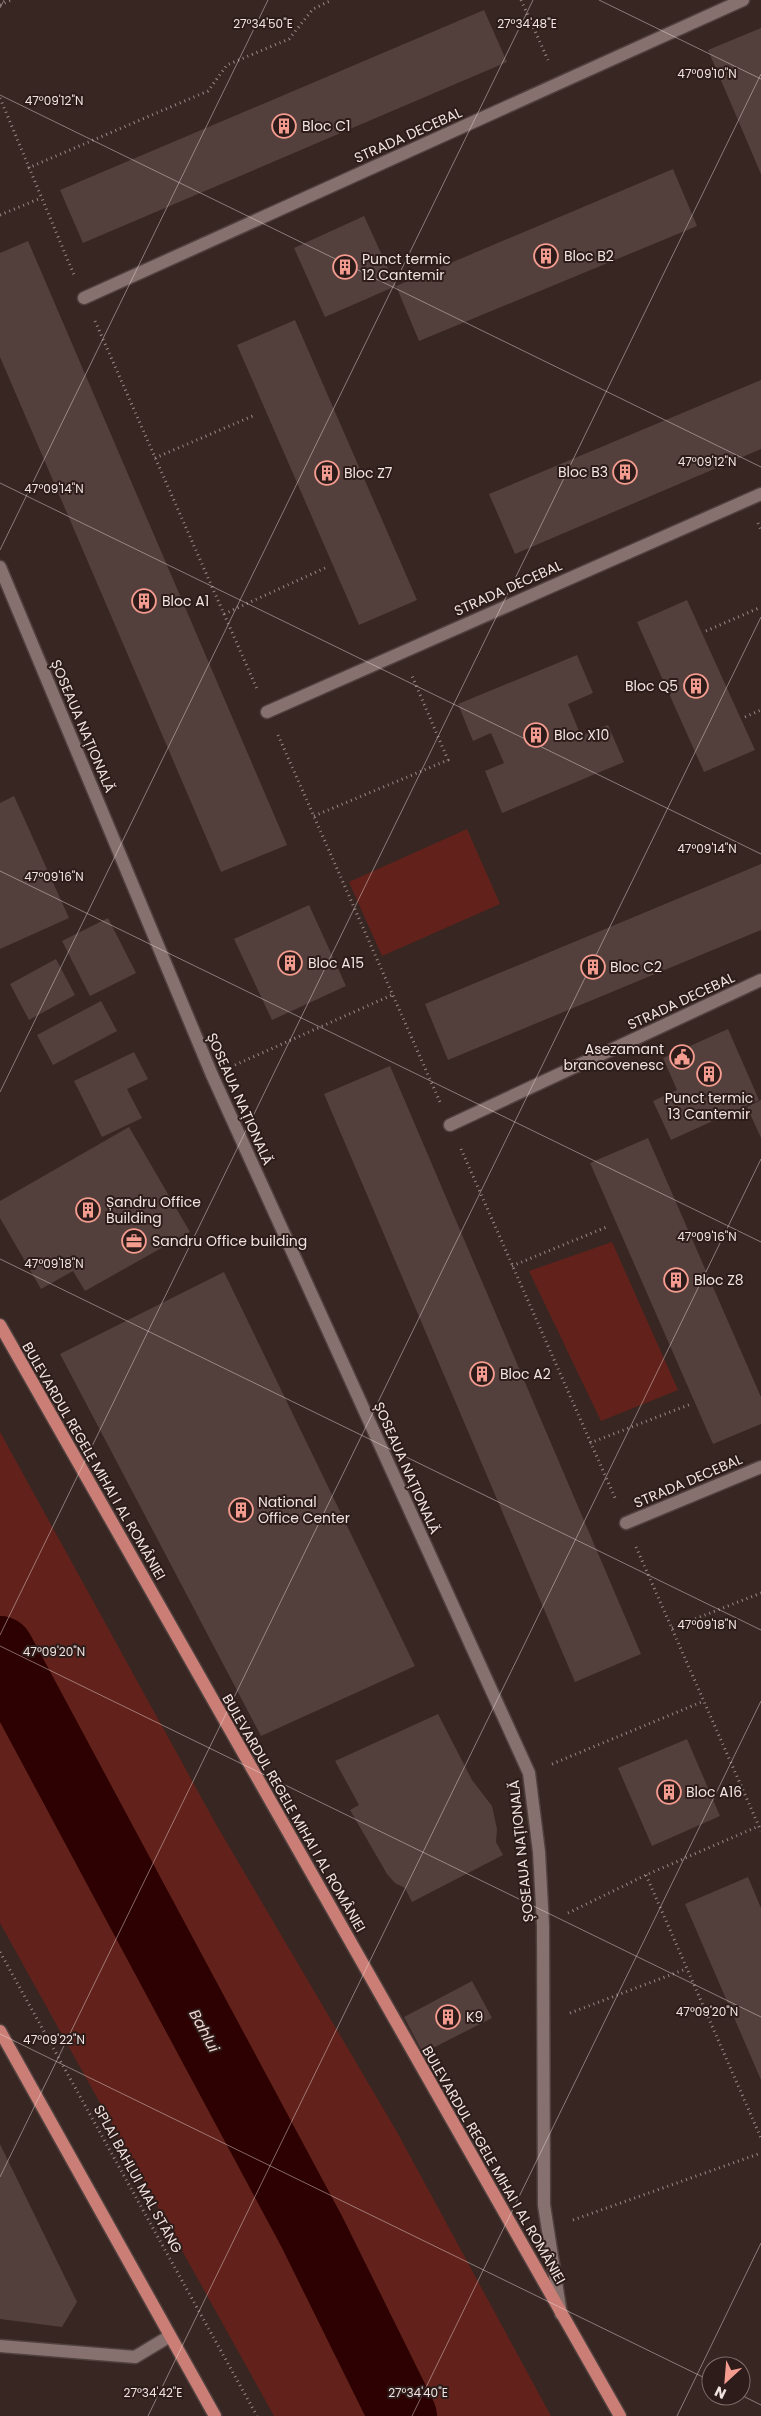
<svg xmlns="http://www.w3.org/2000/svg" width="761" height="2416" font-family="Poppins,sans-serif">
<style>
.green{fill:#62221b}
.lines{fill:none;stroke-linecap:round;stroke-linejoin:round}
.river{stroke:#2d0101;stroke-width:68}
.building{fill:#533f3c}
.minor-casing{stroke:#50413f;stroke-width:15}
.major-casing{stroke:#50413f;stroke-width:15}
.path{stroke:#988986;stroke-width:3;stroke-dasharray:1 4;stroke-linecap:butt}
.minor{stroke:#87716e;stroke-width:12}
.major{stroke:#cb7e75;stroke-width:12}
.ticks{fill:none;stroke:#f0e3e1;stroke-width:1;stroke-opacity:0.45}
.labels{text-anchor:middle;stroke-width:4;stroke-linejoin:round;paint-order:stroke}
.poi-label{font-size:14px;fill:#f0e3e1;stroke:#2d1c19;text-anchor:start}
.street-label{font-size:14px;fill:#f0e3e1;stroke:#2d1c19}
.water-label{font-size:15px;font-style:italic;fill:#f2d7d3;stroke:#2d1c19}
.ticks-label{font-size:12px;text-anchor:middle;fill:#f0e3e1;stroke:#2d1c19;stroke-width:4;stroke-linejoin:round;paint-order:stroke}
</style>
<rect width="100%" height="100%" fill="#382623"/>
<!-- green -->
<path class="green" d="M467,829L500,904L382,956L349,882Z
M612,1242L678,1390L601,1421L529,1271Z
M0,1432L217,1826L397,2132L551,2416H274L0,1923Z"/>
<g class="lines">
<!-- river -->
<path class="river" d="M0,1650L312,2232L403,2416"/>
</g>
<!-- building -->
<path class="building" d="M484,10L507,62L83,243L60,190Z
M761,28V174L708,50Z
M673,169L697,226L419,341L396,286Z
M364,216L396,286L325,317L294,248Z
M28,241L287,845L221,872L0,357V253Z
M295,320L417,600L359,625L237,345Z
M761,380V449L515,554L489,494Z
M687,600L755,750L704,772L637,622Z
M577,655L593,693L568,704L581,736L608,725L624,762L502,813L485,771L504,763L491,733L473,741L458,704Z
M14,796L69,918L0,949V803Z
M761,864V930L448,1060L425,1004Z
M309,905L346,986L272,1020L234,939Z
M108,918L136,973L90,996L62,941Z
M56,959L75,995L29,1020L10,984Z
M101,1001L117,1031L53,1065L37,1035Z
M728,1029L759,1100L671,1140L653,1101L677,1090L663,1058Z
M134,1052L148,1079L127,1089L142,1118L102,1137L74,1081Z
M390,1066L641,1654L575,1682L324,1094Z
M761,1100V1138L747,1107Z
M129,1127L190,1232L85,1291L73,1271L41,1289L0,1218V1201Z
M648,1138L761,1397V1424L713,1444L590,1163Z
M224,1272L415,1666L261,1736L60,1354Z
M438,1714L472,1780L492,1806L497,1829L496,1842L503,1855L412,1902L405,1888L395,1883L387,1874L350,1810L359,1805L335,1761Z
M687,1739L720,1816L652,1846L618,1768Z
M748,1877L761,1908V2080L685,1904Z
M472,1981L492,2018L423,2053L404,2017Z
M0,2144L77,2302L62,2327L0,2319Z"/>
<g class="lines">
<!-- minor casing -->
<g class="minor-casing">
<path id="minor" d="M84,298L743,0
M0,567L212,1075L529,1773L539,1852L543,1925L544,2205L561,2314
M267,712L761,494
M450,1125L761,980
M626,1523L761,1467
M0,2346L135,2357L170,2336"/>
</g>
<!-- major casing -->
<g class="major-casing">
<path id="major" d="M0,1325L620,2416
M0,2031L215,2416"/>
</g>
<!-- path -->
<path class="path" d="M521,0L548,60
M0,5L11,0
M0,98L74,275
M28,168L208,91L227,65L289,39L313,9L332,0
M0,215L41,198
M95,321L257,689
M155,458L255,415
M758,523L761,530
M224,614L325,568
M706,631L761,607
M745,717L761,710
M278,735L440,1102
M314,816L448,760L412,676
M235,1065L392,995
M461,1149L616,1500
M512,1266L609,1226
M590,1443L691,1404
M636,1547L761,1831
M672,1628L761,1593
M552,1764L704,1701
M646,1875L761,2138
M568,1913L646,1875L759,1826
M0,1952L257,2416
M570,2013L686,1969
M573,2220L761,2153"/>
<!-- minor -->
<use href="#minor" class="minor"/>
<!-- major -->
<use href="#major" class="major"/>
</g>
<!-- ticks -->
<path class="ticks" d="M599,0L761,79M0,8L4,0M0,95L761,467M0,483L761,854M0,550L268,0M0,871L761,1242M0,1092L533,0M0,1259L761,1630M0,1635L761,74M0,1646L761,2017M0,2034L711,2381M0,2177L761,617M741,2395L761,2405M148,2416L761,1159M412,2416L761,1701M677,2416L761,2243"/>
<!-- icons -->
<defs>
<g id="building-ring" transform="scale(1.25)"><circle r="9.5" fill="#2d1c19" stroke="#f59c90" stroke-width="1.5"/><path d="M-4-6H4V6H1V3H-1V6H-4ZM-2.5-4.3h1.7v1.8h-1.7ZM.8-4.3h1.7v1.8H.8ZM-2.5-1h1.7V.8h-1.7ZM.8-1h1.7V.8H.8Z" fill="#f59c90"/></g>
<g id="civic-ring" transform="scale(1.25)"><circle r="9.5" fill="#2d1c19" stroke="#f59c90" stroke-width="1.5"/><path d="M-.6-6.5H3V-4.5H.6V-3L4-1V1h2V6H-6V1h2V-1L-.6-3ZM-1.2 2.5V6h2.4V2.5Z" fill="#f59c90"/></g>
<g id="office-ring" transform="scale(1.25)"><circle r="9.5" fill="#2d1c19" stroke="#f59c90" stroke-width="1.5"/><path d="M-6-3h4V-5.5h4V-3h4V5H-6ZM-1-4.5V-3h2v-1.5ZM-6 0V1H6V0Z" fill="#f59c90"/></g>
</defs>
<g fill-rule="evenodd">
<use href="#building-ring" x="284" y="126"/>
<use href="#building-ring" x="546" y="256"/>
<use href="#building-ring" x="345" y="267"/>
<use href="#building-ring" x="625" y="472"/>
<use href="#building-ring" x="327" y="473"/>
<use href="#building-ring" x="144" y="601"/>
<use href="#building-ring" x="696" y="686"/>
<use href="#building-ring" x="536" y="735"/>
<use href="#building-ring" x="290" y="963"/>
<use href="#building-ring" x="593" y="967"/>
<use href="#civic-ring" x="682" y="1057"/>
<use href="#building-ring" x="709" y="1074"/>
<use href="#building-ring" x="88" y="1210"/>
<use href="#office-ring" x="134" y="1241"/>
<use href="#building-ring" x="676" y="1280"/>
<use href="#building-ring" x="482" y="1374"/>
<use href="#building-ring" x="241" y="1510"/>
<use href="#building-ring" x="669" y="1792"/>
<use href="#building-ring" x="448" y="2017"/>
</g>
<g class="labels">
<!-- poi labels -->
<g class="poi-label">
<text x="302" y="131">Bloc C1</text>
<text x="564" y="261">Bloc B2</text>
<text x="362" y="264">Punct termic<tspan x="362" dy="16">12 Cantemir</tspan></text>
<text x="608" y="477" text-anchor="end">Bloc B3</text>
<text x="344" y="478">Bloc Z7</text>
<text x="162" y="606">Bloc A1</text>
<text x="678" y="691" text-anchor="end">Bloc Q5</text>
<text x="554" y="740">Bloc X10</text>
<text x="308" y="968">Bloc A15</text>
<text x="610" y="972">Bloc C2</text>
<text x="664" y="1054" text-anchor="end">Asezamant<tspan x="664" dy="16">brancovenesc</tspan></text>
<text x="709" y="1103" text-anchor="middle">Punct termic<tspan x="709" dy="16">13 Cantemir</tspan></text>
<text x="106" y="1207">Șandru Office<tspan x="106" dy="16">Building</tspan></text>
<text x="152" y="1246">Sandru Office building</text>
<text x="694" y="1285">Bloc Z8</text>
<text x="500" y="1379">Bloc A2</text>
<text x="258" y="1507">National<tspan x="258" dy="16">Office Center</tspan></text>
<text x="686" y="1797">Bloc A16</text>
<text x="466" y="2022">K9</text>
</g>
<!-- street labels -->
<g class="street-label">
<text transform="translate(408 135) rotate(-24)" y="5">STRADA DECEBAL</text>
<text transform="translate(508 588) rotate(-24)" y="5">STRADA DECEBAL</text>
<text transform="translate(83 726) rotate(67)" y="5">ȘOSEAUA NAȚIONALĂ</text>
<text transform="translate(681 1001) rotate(-25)" y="5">STRADA DECEBAL</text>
<text transform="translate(240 1099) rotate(66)" y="5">ȘOSEAUA NAȚIONALĂ</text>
<text transform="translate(94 1461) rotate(60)" y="5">BULEVARDUL REGELE MIHAI I AL ROMÂNIEI</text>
<text transform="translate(407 1468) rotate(66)" y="5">ȘOSEAUA NAȚIONALĂ</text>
<text transform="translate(688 1481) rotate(-23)" y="5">STRADA DECEBAL</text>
<text transform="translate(294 1813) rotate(60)" y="5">BULEVARDUL REGELE MIHAI I AL ROMÂNIEI</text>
<text transform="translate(521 1851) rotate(-96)" y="5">ȘOSEAUA NAȚIONALĂ</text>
<text transform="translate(494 2165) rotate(60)" y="5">BULEVARDUL REGELE MIHAI I AL ROMÂNIEI</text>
<text transform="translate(138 2179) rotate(61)" y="5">SPLAI BAHLUI MAL STÂNG</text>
</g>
<!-- water labels -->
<g class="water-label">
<text transform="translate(204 2031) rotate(62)" y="5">Bahlui</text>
</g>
</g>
<g class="ticks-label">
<text x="263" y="28">27°34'50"E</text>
<text x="527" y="28">27°34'48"E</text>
<text x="707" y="78">47°09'10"N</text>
<text x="54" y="105">47°09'12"N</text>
<text x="707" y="466">47°09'12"N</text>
<text x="54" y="493">47°09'14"N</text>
<text x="707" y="853">47°09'14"N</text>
<text x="54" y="881">47°09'16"N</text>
<text x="707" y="1241">47°09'16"N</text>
<text x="54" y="1268">47°09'18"N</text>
<text x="707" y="1629">47°09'18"N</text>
<text x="54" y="1656">47°09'20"N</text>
<text x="707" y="2016">47°09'20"N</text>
<text x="54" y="2044">47°09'22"N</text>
<text x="153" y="2397">27°34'42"E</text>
<text x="418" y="2397">27°34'40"E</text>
</g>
<!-- north arrow -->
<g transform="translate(726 2381) rotate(206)"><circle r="24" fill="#2d1c19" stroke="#7b6c69"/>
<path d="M0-4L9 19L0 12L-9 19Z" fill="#f59c90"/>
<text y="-8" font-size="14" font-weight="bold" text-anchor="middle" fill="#f0e3e1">N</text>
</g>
</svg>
